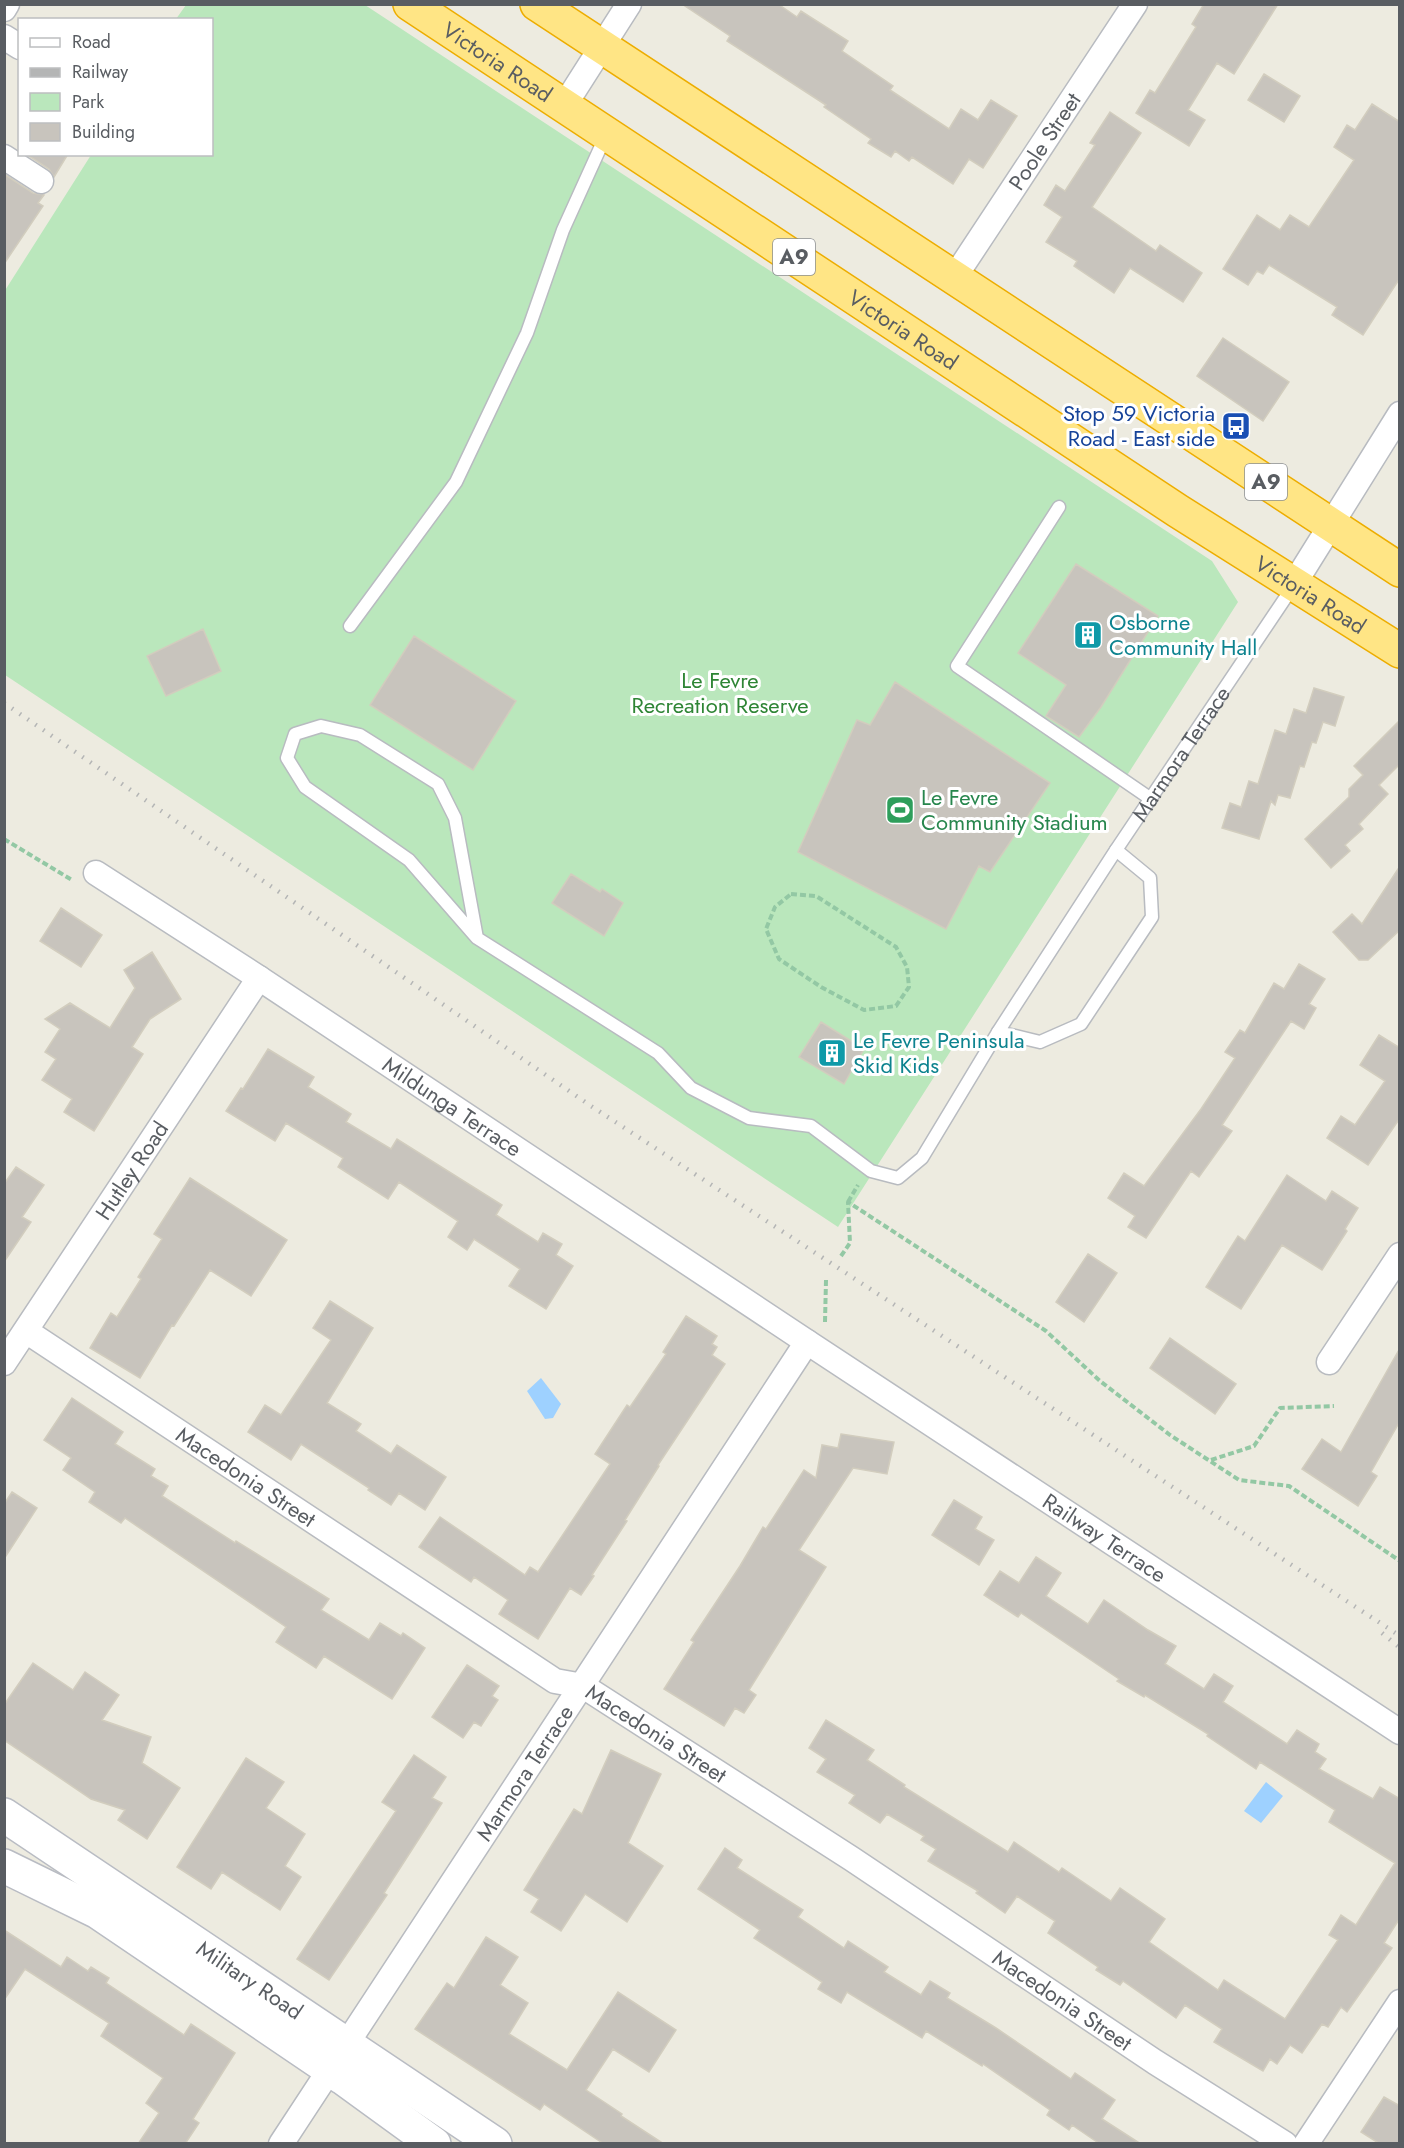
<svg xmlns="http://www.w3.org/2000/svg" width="1404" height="2148" font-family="Jost,sans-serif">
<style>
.green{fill:#bae7bc}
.water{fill:#9ed1ff}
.building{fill:#c8c4bd;stroke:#d2cdbe;stroke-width:1.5}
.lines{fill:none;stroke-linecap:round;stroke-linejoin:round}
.lane-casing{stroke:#b8bbc0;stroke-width:15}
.street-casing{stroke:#b8bbc0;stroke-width:27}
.secondary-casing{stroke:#b9bcc3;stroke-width:36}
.highway-casing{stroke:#edad00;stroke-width:36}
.path{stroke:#93c8a4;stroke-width:4;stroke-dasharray:6 3;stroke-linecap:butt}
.lane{stroke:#fff;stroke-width:12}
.street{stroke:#fff;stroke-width:24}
.secondary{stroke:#fff;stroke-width:33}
.highway{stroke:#ffe585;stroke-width:33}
.rail{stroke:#b4b5b5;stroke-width:4.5;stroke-dasharray:1.5 8;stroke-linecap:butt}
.labels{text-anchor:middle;stroke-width:6;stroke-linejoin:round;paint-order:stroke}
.shield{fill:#fff;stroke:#8b8e91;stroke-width:1.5}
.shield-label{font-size:21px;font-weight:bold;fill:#595d62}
.street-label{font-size:22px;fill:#595d62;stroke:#fff}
.transit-label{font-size:22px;fill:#164399;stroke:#fff;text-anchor:end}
.culture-label{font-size:22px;fill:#0d838f;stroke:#fff;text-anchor:start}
.park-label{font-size:22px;fill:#2e8535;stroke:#fff}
.leisure-label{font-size:22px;fill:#27864d;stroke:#fff;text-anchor:start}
</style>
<rect width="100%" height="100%" fill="#edebe0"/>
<!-- green -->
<path class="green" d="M186,5H365L1212,561L1238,602L838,1227L5,675L4,292L91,155L212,154V20L176,19Z"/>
<!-- water -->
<path class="water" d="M541,1378L561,1404L553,1418L545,1419L527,1391Z
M1266,1782L1283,1796L1261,1823L1244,1811Z"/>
<!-- building -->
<path class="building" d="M682,4H778L797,17L801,11L848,41L842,51L893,86L890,90L949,129L961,109L978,120L991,100L1017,116L983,168L969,159L953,184L912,157L909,161L895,151L891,157L868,143L871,139L824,107L826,105L727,41L730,36Z
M1204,4H1278L1234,74L1217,63L1188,110L1205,120L1189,146L1136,113L1150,90L1155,93L1196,27L1192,24Z
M1264,74L1300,96L1284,122L1248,100Z
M1372,104L1400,122V278L1363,335L1332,315L1337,307L1269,265L1263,274L1257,271L1248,285L1223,269L1257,215L1280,230L1290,215L1309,227L1354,160L1334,147L1347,125L1355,130Z
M1110,112L1141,133L1092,207L1156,251L1160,245L1202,273L1183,302L1130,268L1114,293L1074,266L1077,261L1046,242L1062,217L1044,205L1056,185L1065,191L1095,145L1090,143Z
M26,154H68L54,177L49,169Z
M4,174L33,193L44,195L38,203L43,206L4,264Z
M1223,338L1289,382L1263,421L1197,376Z
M1076,564L1158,616L1101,707L1079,737L1046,716L1066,685L1018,653Z
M203,629L221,671L166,696L147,656Z
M414,636L516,701L473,770L370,705Z
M895,682L1050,783L990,872L979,866L946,929L798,852L857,720L870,725Z
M1314,688L1344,697L1335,726L1323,722L1316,743L1312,742L1304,767L1300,766L1290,798L1278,795L1275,805L1271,801L1259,839L1222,828L1230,803L1241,807L1249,781L1258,784L1275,730L1286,734L1294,709L1306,713Z
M1400,720V764L1379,785L1388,794L1359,824L1363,829L1345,845L1350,851L1331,868L1305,839L1349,797V789L1363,775L1354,766Z
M1400,866V930L1368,960H1359L1333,932L1352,914L1362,924Z
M571,874L600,892L602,889L623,903L604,936L552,903Z
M61,908L102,935L81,967L40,941Z
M152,952L181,999L150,1019L132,1047L143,1054L94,1131L64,1112L72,1099L42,1080L56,1059L45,1052L60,1029L45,1019L70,1003L110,1028L135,988L124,970Z
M1299,964L1325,979L1309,1004L1316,1008L1304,1029L1291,1021L1222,1125L1232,1131L1199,1177L1191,1171L1146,1238L1128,1227L1135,1216L1108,1198L1124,1173L1144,1186L1201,1109L1235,1058L1225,1052L1240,1030L1245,1033L1274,983L1284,989Z
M821,1022L864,1049L844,1084L799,1057Z
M1379,1035L1400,1048V1118L1368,1165L1327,1138L1341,1116L1355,1125L1385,1081L1360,1065Z
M268,1049L314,1077L308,1087L351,1114L346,1122L391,1149L397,1139L502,1205L496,1215L538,1242L543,1233L562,1244L556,1255L573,1266L546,1309L509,1286L520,1269L474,1239L467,1250L448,1237L458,1221L399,1182L388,1199L338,1167L343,1158L286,1123L275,1141L226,1111L241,1088L243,1089Z
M16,1167L44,1185L22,1217L31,1222L4,1262V1184Z
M1287,1175L1326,1201L1332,1191L1358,1208L1345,1229L1347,1231L1322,1270L1282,1245L1241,1309L1206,1287L1238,1236L1245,1241Z
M190,1178L287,1240L251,1296L210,1270L174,1326L172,1325L140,1378L90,1348L111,1313L117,1317L141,1279L138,1277L162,1239L154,1234Z
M1088,1254L1117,1273L1084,1322L1056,1302Z
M330,1301L373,1328L327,1403L361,1424L356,1431L391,1454L397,1445L446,1477L425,1510L399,1493L391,1505L368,1490L369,1488L301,1444L291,1460L248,1432L265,1405L281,1415L331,1340L313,1328Z
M686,1316L717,1336L712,1344L717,1347L712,1355L725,1364L658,1465L659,1466L625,1520L627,1521L592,1575L594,1576L581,1595L570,1588L538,1639L499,1614L508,1600L474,1577L471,1582L419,1547L440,1517L525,1575L530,1567L538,1572L610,1464L595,1454L627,1405L630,1407L666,1354L663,1352Z
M1170,1338L1236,1384L1215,1414L1150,1368Z
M1400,1348V1421L1371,1472L1377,1476L1358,1506L1302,1469L1322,1439L1341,1452Z
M72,1398L123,1432L115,1444L155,1469L151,1476L168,1486L162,1496L235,1543L236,1541L329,1599L321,1610L369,1640L380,1623L401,1636L403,1633L425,1648L392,1699L324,1656L316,1668L276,1642L286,1627L125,1518L121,1523L89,1502L95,1492L63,1470L71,1458L44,1440Z
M841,1434L894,1442L887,1474L853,1468L799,1550L826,1567L749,1690L756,1695L744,1713L735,1708L724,1726L664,1689L694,1642L691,1640L740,1566L763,1527L766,1529L804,1470L816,1478L822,1445L838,1448Z
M12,1492L37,1508L4,1559V1504Z
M954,1500L982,1517L975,1529L994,1540L979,1565L932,1535Z
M1036,1557L1061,1573L1046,1596L1088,1624L1104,1600L1148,1630L1176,1646L1165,1664L1204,1689L1214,1674L1233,1686L1223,1702L1287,1744L1297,1730L1319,1744L1315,1752L1326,1759L1319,1769L1373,1799L1380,1787L1400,1799V1918L1384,1943L1392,1948L1347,2012L1341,2007L1328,2027L1322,2024L1302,2053L1290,2045L1277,2064L1270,2059L1263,2071L1214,2042L1222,2029L1185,2005L1176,2018L1123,1981L1120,1985L1096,1970L1098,1967L1048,1933L1055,1921L1017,1896L1005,1913L976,1893L978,1891L928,1861L936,1849L921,1840L924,1836L887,1814L880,1823L849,1803L855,1795L817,1772L826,1759L809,1748L826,1720L874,1750L867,1760L905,1785L904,1787L1008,1852L1014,1842L1059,1872L1062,1868L1111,1901L1120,1888L1165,1919L1149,1942L1218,1990L1224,1980L1285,2019L1338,1940L1329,1935L1341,1915L1356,1925L1395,1863L1329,1822L1335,1810L1260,1762L1256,1769L1207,1736L1208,1734L1145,1695L1144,1697L1117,1681L1119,1679L1021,1613L1018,1617L984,1595L1000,1571L1019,1583Z
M33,1663L73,1690L85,1672L119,1695L102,1720L151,1737L142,1763L180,1788L147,1839L118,1820L125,1810L91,1799L4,1740V1705Z
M467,1665L499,1686L492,1696L498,1700L481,1726L474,1722L463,1738L432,1717Z
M611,1750L661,1774L628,1843L663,1866L627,1922L585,1894L561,1931L531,1912L539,1899L524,1890L574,1809L582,1814Z
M414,1755L446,1777L432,1798L442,1803L384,1893L387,1895L329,1980L297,1959L396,1811L382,1802Z
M246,1758L284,1782L266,1808L305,1834L285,1866L301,1877L280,1910L222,1872L211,1889L177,1867Z
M725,1848L742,1860L737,1868L803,1910L798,1917L844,1948L848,1941L888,1967L884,1972L921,1995L930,1981L950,1993L947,1998L996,2028L1071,2079L1075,2073L1115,2100L1102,2119L1141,2144H1100L1072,2125L1069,2130L1047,2115L1050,2110L983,2064L982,2066L926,2031L922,2038L847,1992L841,2003L818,1989L822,1982L754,1938L760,1930L698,1889Z
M4,1930L61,1967L67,1957L88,1971L91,1967L109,1978L106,1983L184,2035L191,2024L235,2053L193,2119L199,2123L185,2144H138L159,2113L146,2103L163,2078L101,2036L109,2023L25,1969L4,2000Z
M486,1937L518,1957L500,1985L528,2003L509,2034L567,2070L618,1992L676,2030L649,2072L613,2049L586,2090L622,2114L621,2116L664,2144H604L544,2104L540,2110L415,2029L447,1983L454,1988Z
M1384,2097L1400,2106V2144H1380L1361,2132Z"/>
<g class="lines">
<!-- lane casing -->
<g class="lane-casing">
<g id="lane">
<path d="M1059,507L957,666L1151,799"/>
<path d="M350,626L456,482L527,333L563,230L606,135"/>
<path id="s1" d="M477,938L455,818L438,784L360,735L321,726L295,734L287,758L305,787L409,860L477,938L658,1053L691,1088L749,1118L811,1126L871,1171L898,1178L922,1158L998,1032L1116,850L1294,585"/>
<path d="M998,1032L1040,1042L1081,1024L1152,917L1150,878L1116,850"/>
</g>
</g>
<!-- street casing -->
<g class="street-casing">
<g id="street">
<path d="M4,9L7,4"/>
<path d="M4,37L20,47"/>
<path d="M564,106L629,4"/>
<path d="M4,157L41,181"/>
<path id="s2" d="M954,278L1135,4"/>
<path d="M1294,584L1400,414"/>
<path id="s3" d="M96,873L259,978L807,1342L1400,1732"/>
<path id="s4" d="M26,1331L555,1681L583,1686L852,1859L1155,2062L1285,2144"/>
<path d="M1329,1362L1400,1255"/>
<path id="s5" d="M4,1363L259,978"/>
<path id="s6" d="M281,2144L807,1342"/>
<path d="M1306,2144L1400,2002"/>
</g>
</g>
<!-- secondary casing -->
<g class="secondary-casing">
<g id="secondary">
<path id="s7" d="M4,1815L495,2144"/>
<path d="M4,1866L98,1912L343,2078L434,2144"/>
</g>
</g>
<!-- highway casing -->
<g class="highway-casing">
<g id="highway">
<path id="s8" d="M410,4L1178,511L1400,651"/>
<path d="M537,4L1400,570"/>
</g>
</g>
<!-- path -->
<path class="path" d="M4,839L72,880
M791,894L816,896L896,947L907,967L909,987L896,1006L864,1010L821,987L779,959L766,929L775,907Z
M848,1202L858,1185
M841,1256L850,1243L848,1202L1046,1331L1100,1381L1170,1435L1239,1480L1289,1486L1400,1561
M825,1322L826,1280
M1211,1460L1254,1446L1280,1408L1334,1406"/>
<!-- lane -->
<use href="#lane" class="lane"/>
<!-- street -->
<use href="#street" class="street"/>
<!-- secondary -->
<use href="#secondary" class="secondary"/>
<!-- highway -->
<use href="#highway" class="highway"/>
<!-- rail -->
<path class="rail" d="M4,703L591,1106L1400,1636
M1382,1633L1400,1648"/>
</g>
<!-- icons -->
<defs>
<g id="bus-square" transform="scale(1.5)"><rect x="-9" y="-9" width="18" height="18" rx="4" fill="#1a4fb4" stroke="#fff"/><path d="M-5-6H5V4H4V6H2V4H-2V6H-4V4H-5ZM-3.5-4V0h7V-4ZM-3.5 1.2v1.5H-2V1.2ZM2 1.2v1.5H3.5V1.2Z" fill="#fff"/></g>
<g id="building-square" transform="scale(1.5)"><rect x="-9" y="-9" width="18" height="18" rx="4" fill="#0f9aa8" stroke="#fff"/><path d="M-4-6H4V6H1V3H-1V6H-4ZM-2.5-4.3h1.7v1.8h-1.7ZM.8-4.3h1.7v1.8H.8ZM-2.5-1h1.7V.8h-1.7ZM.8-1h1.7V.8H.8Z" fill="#fff"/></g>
<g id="stadium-square" transform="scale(1.5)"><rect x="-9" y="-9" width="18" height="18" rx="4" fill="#2e9e5b" stroke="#fff"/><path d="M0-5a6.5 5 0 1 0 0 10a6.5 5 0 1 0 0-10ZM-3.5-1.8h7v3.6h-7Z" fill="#fff"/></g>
</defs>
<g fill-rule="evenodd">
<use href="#bus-square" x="1236" y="426"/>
<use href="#building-square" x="1088" y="635"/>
<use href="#stadium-square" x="900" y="810"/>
<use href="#building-square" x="832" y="1053"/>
</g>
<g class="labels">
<!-- shield labels -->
<g class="shield">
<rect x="773" y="239" width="42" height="36" rx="4.5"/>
<rect x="1245" y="464" width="42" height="36" rx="4.5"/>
</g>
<g class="shield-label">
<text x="794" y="264">A9</text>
<text x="1266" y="489">A9</text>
</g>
<!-- street labels -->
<g class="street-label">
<text dy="8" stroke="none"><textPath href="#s8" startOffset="105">Victoria Road</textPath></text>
<text dy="8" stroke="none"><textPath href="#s2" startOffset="164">Poole Street</textPath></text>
<text dy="8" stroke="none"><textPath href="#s8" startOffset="591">Victoria Road</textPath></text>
<text dy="8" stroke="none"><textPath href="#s8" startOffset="1077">Victoria Road</textPath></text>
<text dy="8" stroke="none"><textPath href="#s1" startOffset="1614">Marmora Terrace</textPath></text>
<text dy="8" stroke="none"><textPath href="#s3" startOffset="426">Mildunga Terrace</textPath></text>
<text dy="8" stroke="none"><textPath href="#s5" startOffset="231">Hutley Road</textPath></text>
<text dy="8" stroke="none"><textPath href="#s4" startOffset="264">Macedonia Street</textPath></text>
<text dy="8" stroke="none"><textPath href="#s3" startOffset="1208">Railway Terrace</textPath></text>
<text dy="8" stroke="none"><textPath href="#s4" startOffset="750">Macedonia Street</textPath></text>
<text dy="8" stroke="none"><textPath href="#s6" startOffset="444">Marmora Terrace</textPath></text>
<text dy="8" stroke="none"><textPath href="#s7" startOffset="296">Military Road</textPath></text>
<text dy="8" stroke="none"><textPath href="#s4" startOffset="1236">Macedonia Street</textPath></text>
</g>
<!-- transit labels -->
<g class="transit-label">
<text x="1215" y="421">Stop 59 Victoria<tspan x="1215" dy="25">Road - East side</tspan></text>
</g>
<!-- culture labels -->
<g class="culture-label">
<text x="1109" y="630">Osborne<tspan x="1109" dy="25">Community Hall</tspan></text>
<text x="853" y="1048">Le Fevre Peninsula<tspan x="853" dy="25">Skid Kids</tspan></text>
</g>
<!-- park labels -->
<g class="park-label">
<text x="720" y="688">Le Fevre<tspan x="720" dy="25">Recreation Reserve</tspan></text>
</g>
<!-- leisure labels -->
<g class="leisure-label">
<text x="921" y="805">Le Fevre<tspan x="921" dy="25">Community Stadium</tspan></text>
</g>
</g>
<!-- border -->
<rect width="1404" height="2148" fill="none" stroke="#595d62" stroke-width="12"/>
<!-- legend -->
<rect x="18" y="18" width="195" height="138" fill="#ffffff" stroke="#bdbec0" stroke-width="1.5"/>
<rect x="30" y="38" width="30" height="9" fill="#ffffff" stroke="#bdbec0" stroke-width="1.5"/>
<text x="72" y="48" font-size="18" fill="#595d62">Road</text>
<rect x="30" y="68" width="30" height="9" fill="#b4b5b5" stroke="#bdbec0" stroke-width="1.5"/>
<text x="72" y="78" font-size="18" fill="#595d62">Railway</text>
<rect x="30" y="93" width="30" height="18" fill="#bae7bc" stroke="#bdbec0" stroke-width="1.5"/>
<text x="72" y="108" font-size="18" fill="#595d62">Park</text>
<rect x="30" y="123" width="30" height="18" fill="#c8c4bd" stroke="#bdbec0" stroke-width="1.5"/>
<text x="72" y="138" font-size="18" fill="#595d62">Building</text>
</svg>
